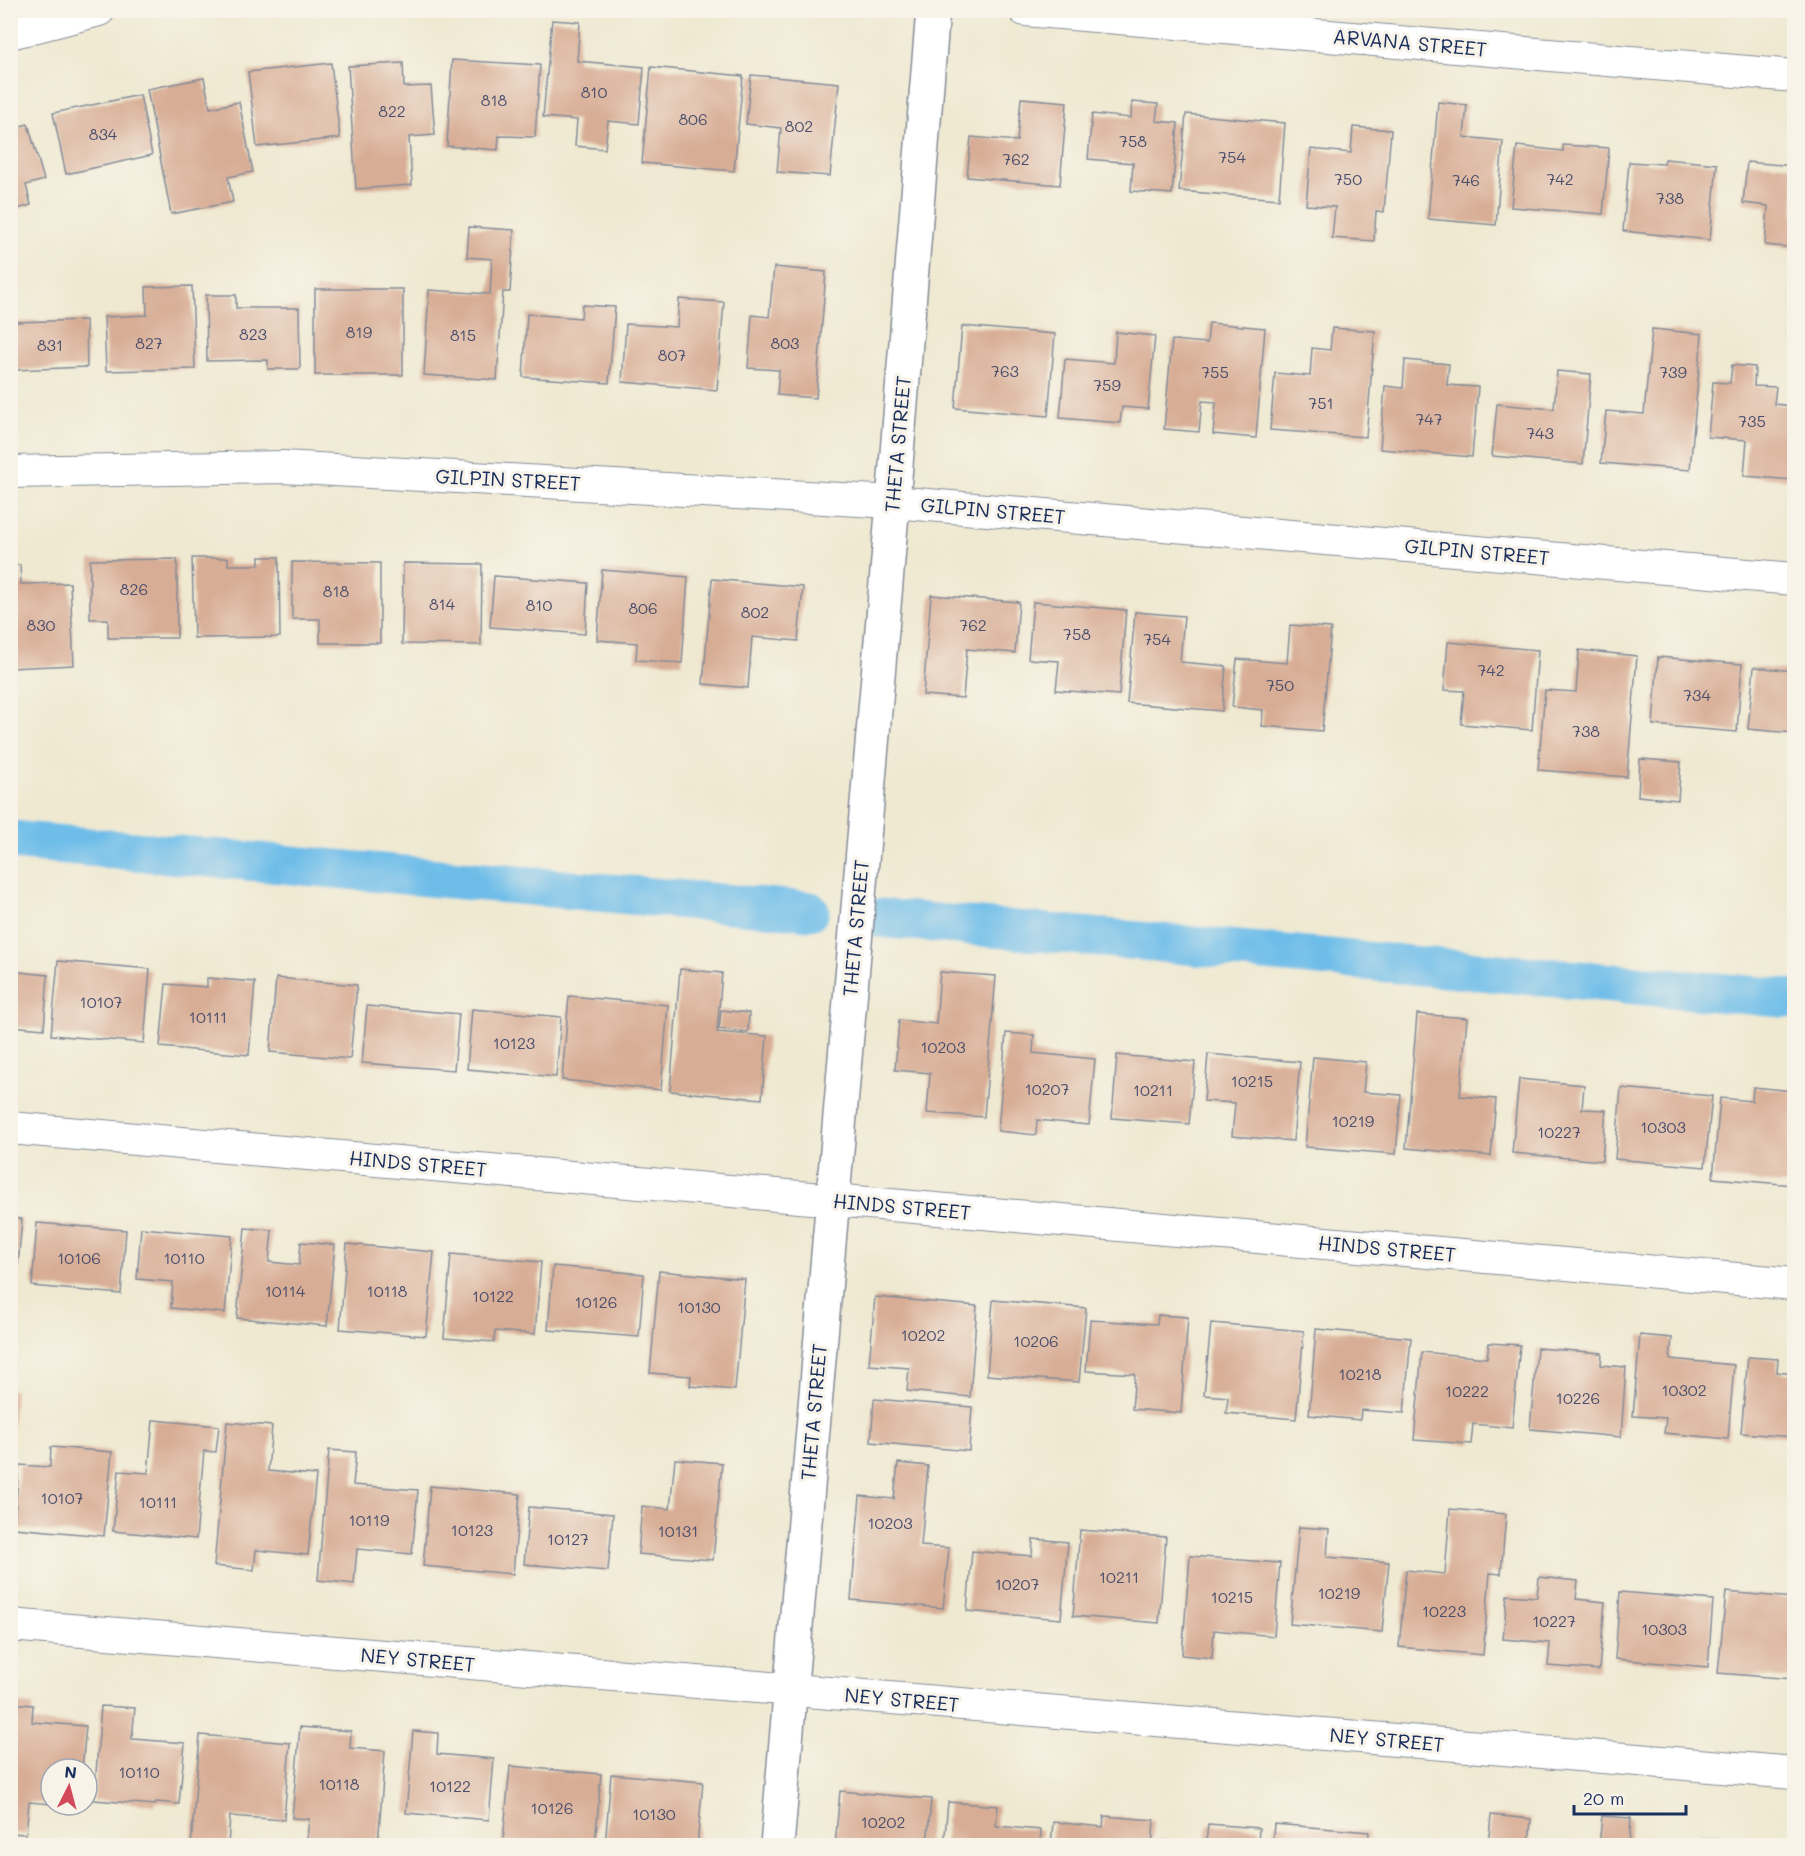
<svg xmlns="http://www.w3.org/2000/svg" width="1805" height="1856" font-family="Mali,sans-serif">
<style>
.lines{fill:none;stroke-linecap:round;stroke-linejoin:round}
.canal{stroke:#6ebde9;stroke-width:39}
.building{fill:#d8ad95}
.minor-casing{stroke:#858c98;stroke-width:34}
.tertiary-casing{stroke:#858c98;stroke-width:36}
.minor{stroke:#fff;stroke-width:32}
.tertiary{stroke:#fff;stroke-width:33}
.labels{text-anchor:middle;stroke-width:6;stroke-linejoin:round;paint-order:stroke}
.number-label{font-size:16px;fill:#4a4e6c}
.street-label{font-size:20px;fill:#1b2f5e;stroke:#f7f3e8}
</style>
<rect width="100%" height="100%" fill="#f7f3e8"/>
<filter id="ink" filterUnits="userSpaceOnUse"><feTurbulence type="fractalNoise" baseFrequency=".0167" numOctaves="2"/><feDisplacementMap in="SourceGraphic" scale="12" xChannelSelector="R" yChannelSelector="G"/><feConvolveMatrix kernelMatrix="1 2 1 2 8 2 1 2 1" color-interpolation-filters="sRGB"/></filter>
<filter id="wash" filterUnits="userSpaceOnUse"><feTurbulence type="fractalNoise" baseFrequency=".008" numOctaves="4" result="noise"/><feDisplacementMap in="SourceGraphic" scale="24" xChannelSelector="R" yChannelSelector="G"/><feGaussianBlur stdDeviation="1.35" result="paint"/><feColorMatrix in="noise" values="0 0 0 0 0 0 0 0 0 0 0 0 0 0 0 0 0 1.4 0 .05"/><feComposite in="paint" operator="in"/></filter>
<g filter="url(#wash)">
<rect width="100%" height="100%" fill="#efe9d1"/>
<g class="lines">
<!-- canal -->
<path class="canal" d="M10,840L810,911
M879,918L1794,999"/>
</g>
<g id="blocks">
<!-- building -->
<path class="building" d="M552,20L580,22L577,61L644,67L639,124L608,121L605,149L575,146L577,120L543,117Z
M452,60L540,65L535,137L499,136L498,150L447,146Z
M331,63L340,138L257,147L248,72Z
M403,63L404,87L431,86L435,135L409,137L412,185L356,189L348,66Z
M651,67L743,76L734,171L642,163Z
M751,75L839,83L830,176L777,172L781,128L746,124Z
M204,78L210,108L239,102L253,172L228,177L233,202L171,214L147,89Z
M140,95L152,155L66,174L53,113Z
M1021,98L1067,102L1060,185L967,177L971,137L1017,141Z
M1132,102L1158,104L1156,121L1178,123L1172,194L1131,191L1133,163L1088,159L1092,114L1131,118Z
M1438,102L1467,105L1464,137L1503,141L1496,225L1428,219Z
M1186,114L1285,123L1279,199L1179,191Z
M28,124L44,180L26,185L31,205L10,211V129Z
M1353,127L1391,130L1384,212L1376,211L1374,241L1332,238L1335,207L1306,205L1311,149L1351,153Z
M1563,145L1609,148L1603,214L1511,207L1517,146L1563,151Z
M1665,159L1717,164L1710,240L1623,231L1629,162L1664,164Z
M1747,162L1794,166V248L1765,245L1768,206L1743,203Z
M469,227L514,230L510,292H503L497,380L424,375L429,290L490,294L492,259L467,257Z
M774,267L826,272L816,398L777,395L779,370L748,368L752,315L769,317Z
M192,286L195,369L106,371L104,317L147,315L146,287Z
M315,289H403V375H315Z
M206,295H236V308H299L300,369H268V360L207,361Z
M679,299L724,302L717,390L622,382L626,324L677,327Z
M582,305L615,307L609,383L523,377L527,314L581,318Z
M86,320L87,367L15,370L14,322Z
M1209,323L1265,328L1256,438L1213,434L1216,402L1202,401L1199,432L1164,429L1172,340L1207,343Z
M962,326L1055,334L1048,416L955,408Z
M1332,328L1375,331L1366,437L1270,430L1275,373L1310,376L1312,348L1330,350Z
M1652,329L1702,334L1690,470L1601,463L1606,411L1644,414Z
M1116,332L1155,336L1148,409L1122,407L1120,423L1060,418L1065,359L1114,363Z
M1405,360L1449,364L1447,385L1478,387L1472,457L1380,449L1385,386L1403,388Z
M1732,365L1755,367L1754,386L1776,387L1774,404L1794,406V480L1744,476L1747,440L1708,437L1713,382L1730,383Z
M1557,371L1591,374L1583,464L1492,456L1497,404L1554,409Z
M259,557H279L280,637L194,638L192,558H228V565H259Z
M177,559V638H108V619H90V560Z
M292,562L380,563V643H320V619H292Z
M403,563L482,564L481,645L402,644Z
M20,565L21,584L70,583L74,665L10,668V566Z
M602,570L688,577L682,663L636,660L637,643L597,640Z
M494,576L588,583L585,634L490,627Z
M712,579L803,587L798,641L752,637L748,688L703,684Z
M931,595L1019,602L1015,653L967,649L963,698L923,695Z
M1033,602L1126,610L1119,695L1056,690L1059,661L1028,659Z
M1135,612L1184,616L1180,662L1226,666L1222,711L1127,703Z
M1290,625L1331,628L1322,731L1262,726L1263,710L1232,707L1237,659L1287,663Z
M1448,642L1538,650L1532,730L1461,724L1464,691L1444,690Z
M1579,650L1637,656L1627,777L1538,770L1545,690L1576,692Z
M1658,657L1742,664L1737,732L1653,725Z
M1754,667L1794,671V733L1748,729Z
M1640,759L1681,762L1678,800L1638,796Z
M58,961L150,969L144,1043L51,1035Z
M680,969L722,973L717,1032L767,1036L762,1099L670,1091Z
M10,971L48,975L44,1029L10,1026Z
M940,972L996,976L984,1117L927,1113L930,1073L895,1070L899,1020L936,1024Z
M207,978L255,982L249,1055L160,1047L166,984L207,987Z
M276,978L357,985L350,1059L270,1052Z
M569,996L668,1005L661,1090L562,1080Z
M367,1006L459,1014L454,1070L362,1063Z
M472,1009L561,1017L556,1077L467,1069Z
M721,1010L749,1013L748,1032L719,1029Z
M1417,1014L1467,1018L1460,1096L1496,1099L1491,1156L1406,1148Z
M1006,1033L1034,1035L1033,1053L1095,1059L1089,1125L1037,1120L1036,1135L998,1131Z
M1208,1054L1300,1062L1293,1141L1232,1136L1235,1103L1204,1101Z
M1117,1055L1195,1062L1189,1124L1112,1118Z
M1313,1057L1366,1062L1363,1092L1401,1095L1396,1154L1305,1147Z
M1519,1079L1584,1085L1582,1109L1606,1110L1602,1161L1512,1153Z
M1753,1087L1794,1091V1185L1713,1178L1720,1098L1752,1101Z
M1621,1088L1712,1096L1705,1167L1615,1159Z
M10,1218L22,1219L16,1288H10Z
M37,1223L126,1230L121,1294L32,1286Z
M141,1228L232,1236L225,1313L171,1308L173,1282L137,1279Z
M245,1228L272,1230L269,1262L299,1265L301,1242L335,1245L327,1326L237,1318Z
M347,1244L434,1252L426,1336L340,1329Z
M451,1254L541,1262L535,1334L495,1331L494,1342L444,1338Z
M553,1266L644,1274L639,1337L548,1330Z
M659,1271L745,1279L735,1390L690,1386L691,1376L650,1373Z
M875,1297L977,1306L970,1397L907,1391L909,1368L869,1365Z
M993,1300L1086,1308L1079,1382L987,1375Z
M1158,1315L1188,1317L1181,1413L1132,1409L1135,1374L1086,1371L1090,1320L1157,1324Z
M1211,1323L1304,1331L1296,1419L1226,1413L1228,1397L1204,1395Z
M1316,1329L1411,1338L1404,1413L1361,1410L1360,1420L1309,1415Z
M1640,1335L1672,1338L1670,1359L1734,1365L1728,1439L1664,1433L1666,1418L1633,1416Z
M1489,1343L1520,1345L1512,1428L1473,1424L1471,1444L1414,1440L1422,1352L1487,1358Z
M1537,1348L1602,1353L1601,1365L1626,1367L1621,1437L1530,1429Z
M1748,1357L1778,1359L1777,1372L1794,1374V1437L1741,1433Z
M10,1390H15L12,1427H10Z
M874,1399L972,1407L969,1451L871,1442Z
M153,1420L219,1426L216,1452L204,1451L196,1539L113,1531L119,1471L148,1473Z
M227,1422L272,1426L268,1471L316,1475L308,1555L256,1550L254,1570L214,1566Z
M51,1447L112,1452L104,1536L14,1528L19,1465L50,1467Z
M329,1450L356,1452L353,1485L418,1490L412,1554L357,1549L354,1584L318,1580Z
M675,1459L722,1463L713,1560L638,1554L642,1506L670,1509Z
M898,1463L928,1466L921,1546L949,1548L943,1608L851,1600L860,1496L894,1499Z
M430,1486L520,1494L513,1574L423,1566Z
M529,1507L613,1514L608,1571L524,1564Z
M1450,1509L1506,1514L1501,1574L1490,1573L1483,1655L1399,1647L1406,1570L1445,1574Z
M1299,1527L1329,1529L1327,1557L1389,1562L1382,1632L1290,1624Z
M1080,1530L1166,1537L1159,1623L1073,1616Z
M1033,1539L1068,1542L1061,1619L967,1611L972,1551L1032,1556Z
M1190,1556L1280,1563L1274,1636L1214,1630L1212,1658L1182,1655Z
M1539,1577L1578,1581L1576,1599L1605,1602L1599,1670L1548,1666L1550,1643L1503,1639L1507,1595L1537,1597Z
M1620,1592L1713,1600L1708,1667L1615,1659Z
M1726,1592L1794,1598V1679L1718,1673Z
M10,1703L33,1705L32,1722L86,1726L82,1769H51V1804L29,1802L26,1834L10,1833Z
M101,1706L135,1708L132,1739L185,1743L179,1804L156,1802L155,1805L94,1800Z
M300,1727L351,1731L350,1748L385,1751L378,1846H306L309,1819L292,1818Z
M413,1731L438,1733L437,1754L494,1759L489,1820L406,1813Z
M200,1735L290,1743L284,1820L230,1816L228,1846H191Z
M510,1766L601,1774L595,1846H556L503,1841Z
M611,1774L703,1782L697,1846H605Z
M840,1791L931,1799L927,1846H835Z
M948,1802L998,1806L996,1826L1041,1830L1040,1846H944Z
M1491,1815L1531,1819L1529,1846H1488Z
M1104,1816L1154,1820L1152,1846H1051L1053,1822L1103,1827Z
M1602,1816L1631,1818L1629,1846H1599Z
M1208,1824L1259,1828L1258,1846H1161L1162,1840L1206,1843Z
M1274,1824L1369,1832L1368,1846H1272Z
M1701,1838L1738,1841V1846H1700Z"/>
</g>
</g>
<g filter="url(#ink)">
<use href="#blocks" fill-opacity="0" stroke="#858c98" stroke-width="1.5"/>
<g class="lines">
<!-- minor casing -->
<g class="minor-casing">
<path id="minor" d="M1025,10L1794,76
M10,33L99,10
M10,472L283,467L893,502L1794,579
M10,1128L1794,1284
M10,1625L1794,1773"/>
</g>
<!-- tertiary casing -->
<g class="tertiary-casing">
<path id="tertiary" d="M777,1846L893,502L933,10"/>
</g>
<!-- minor -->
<use href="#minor" class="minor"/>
<!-- tertiary -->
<use href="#tertiary" class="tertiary"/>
</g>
</g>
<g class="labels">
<!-- number labels -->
<g class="number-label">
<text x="594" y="98">810</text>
<text x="494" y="106">818</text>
<text x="392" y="117">822</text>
<text x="693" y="125">806</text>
<text x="799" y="132">802</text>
<text x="103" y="140">834</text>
<text x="1133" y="147">758</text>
<text x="1232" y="163">754</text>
<text x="1016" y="165">762</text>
<text x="1348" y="185">750</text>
<text x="1560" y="185">742</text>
<text x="1466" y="186">746</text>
<text x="1670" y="204">738</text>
<text x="359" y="338">819</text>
<text x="253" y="340">823</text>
<text x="463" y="341">815</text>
<text x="149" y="349">827</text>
<text x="785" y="349">803</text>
<text x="50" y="351">831</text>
<text x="672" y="361">807</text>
<text x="1005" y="377">763</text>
<text x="1215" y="378">755</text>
<text x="1673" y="378">739</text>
<text x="1107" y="391">759</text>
<text x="1321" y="409">751</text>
<text x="1429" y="425">747</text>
<text x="1752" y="427">735</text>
<text x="1540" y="439">743</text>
<text x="134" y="595">826</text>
<text x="336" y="597">818</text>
<text x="442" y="610">814</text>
<text x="539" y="611">810</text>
<text x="643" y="614">806</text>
<text x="755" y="618">802</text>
<text x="41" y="631">830</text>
<text x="973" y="631">762</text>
<text x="1077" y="640">758</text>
<text x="1157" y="645">754</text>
<text x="1491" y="676">742</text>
<text x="1280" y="691">750</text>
<text x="1697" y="701">734</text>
<text x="1586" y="737">738</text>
<text x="101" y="1008">10107</text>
<text x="208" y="1023">10111</text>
<text x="514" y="1049">10123</text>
<text x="943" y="1053">10203</text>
<text x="1252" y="1087">10215</text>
<text x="1047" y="1095">10207</text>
<text x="1153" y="1096">10211</text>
<text x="1353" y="1127">10219</text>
<text x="1663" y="1133">10303</text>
<text x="1559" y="1138">10227</text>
<text x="79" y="1264">10106</text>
<text x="184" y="1264">10110</text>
<text x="285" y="1297">10114</text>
<text x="387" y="1297">10118</text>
<text x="493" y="1302">10122</text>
<text x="596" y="1308">10126</text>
<text x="699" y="1313">10130</text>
<text x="923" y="1341">10202</text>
<text x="1036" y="1347">10206</text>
<text x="1360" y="1380">10218</text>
<text x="1684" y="1396">10302</text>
<text x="1467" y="1397">10222</text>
<text x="1578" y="1404">10226</text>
<text x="62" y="1504">10107</text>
<text x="158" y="1508">10111</text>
<text x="369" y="1526">10119</text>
<text x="890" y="1529">10203</text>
<text x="472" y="1536">10123</text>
<text x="678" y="1537">10131</text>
<text x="568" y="1545">10127</text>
<text x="1119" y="1583">10211</text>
<text x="1017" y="1590">10207</text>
<text x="1339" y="1599">10219</text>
<text x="1232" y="1603">10215</text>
<text x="1444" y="1617">10223</text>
<text x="1554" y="1627">10227</text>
<text x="1664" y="1635">10303</text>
<text x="139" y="1778">10110</text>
<text x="339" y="1790">10118</text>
<text x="450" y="1792">10122</text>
<text x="552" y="1814">10126</text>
<text x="654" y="1820">10130</text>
<text x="883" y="1828">10202</text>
</g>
<!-- street labels -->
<g class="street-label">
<text transform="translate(1410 43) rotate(5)" y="7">ARVANA STREET</text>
<text transform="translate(898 444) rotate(-85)" y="7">THETA STREET</text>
<text transform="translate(508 480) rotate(3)" y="7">GILPIN STREET</text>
<text transform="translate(993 511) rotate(5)" y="7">GILPIN STREET</text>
<text transform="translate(1477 552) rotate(5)" y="7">GILPIN STREET</text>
<text transform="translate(856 928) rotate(-85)" y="7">THETA STREET</text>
<text transform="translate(418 1164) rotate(5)" y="7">HINDS STREET</text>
<text transform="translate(902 1207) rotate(5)" y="7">HINDS STREET</text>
<text transform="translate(1387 1249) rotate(5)" y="7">HINDS STREET</text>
<text transform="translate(814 1412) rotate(-85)" y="7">THETA STREET</text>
<text transform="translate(418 1660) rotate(5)" y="7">NEY STREET</text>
<text transform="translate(902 1700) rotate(5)" y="7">NEY STREET</text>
<text transform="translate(1387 1740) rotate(5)" y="7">NEY STREET</text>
</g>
</g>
<!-- margin -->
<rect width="1805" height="1856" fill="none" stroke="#f7f3e8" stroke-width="36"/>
<!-- north arrow -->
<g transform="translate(69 1787) rotate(6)"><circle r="28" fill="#f7f3e8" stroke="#9fa5b1" stroke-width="1.5"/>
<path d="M0-4.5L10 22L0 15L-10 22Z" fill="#d1495b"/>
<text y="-9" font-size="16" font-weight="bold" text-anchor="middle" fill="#1b2f5e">N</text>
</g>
<!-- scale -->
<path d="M1574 1805v9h112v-9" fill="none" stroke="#1b2f5e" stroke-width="3"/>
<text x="1583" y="1805" font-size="18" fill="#1b2f5e" stroke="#f7f3e8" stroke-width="4.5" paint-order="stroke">20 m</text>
</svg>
